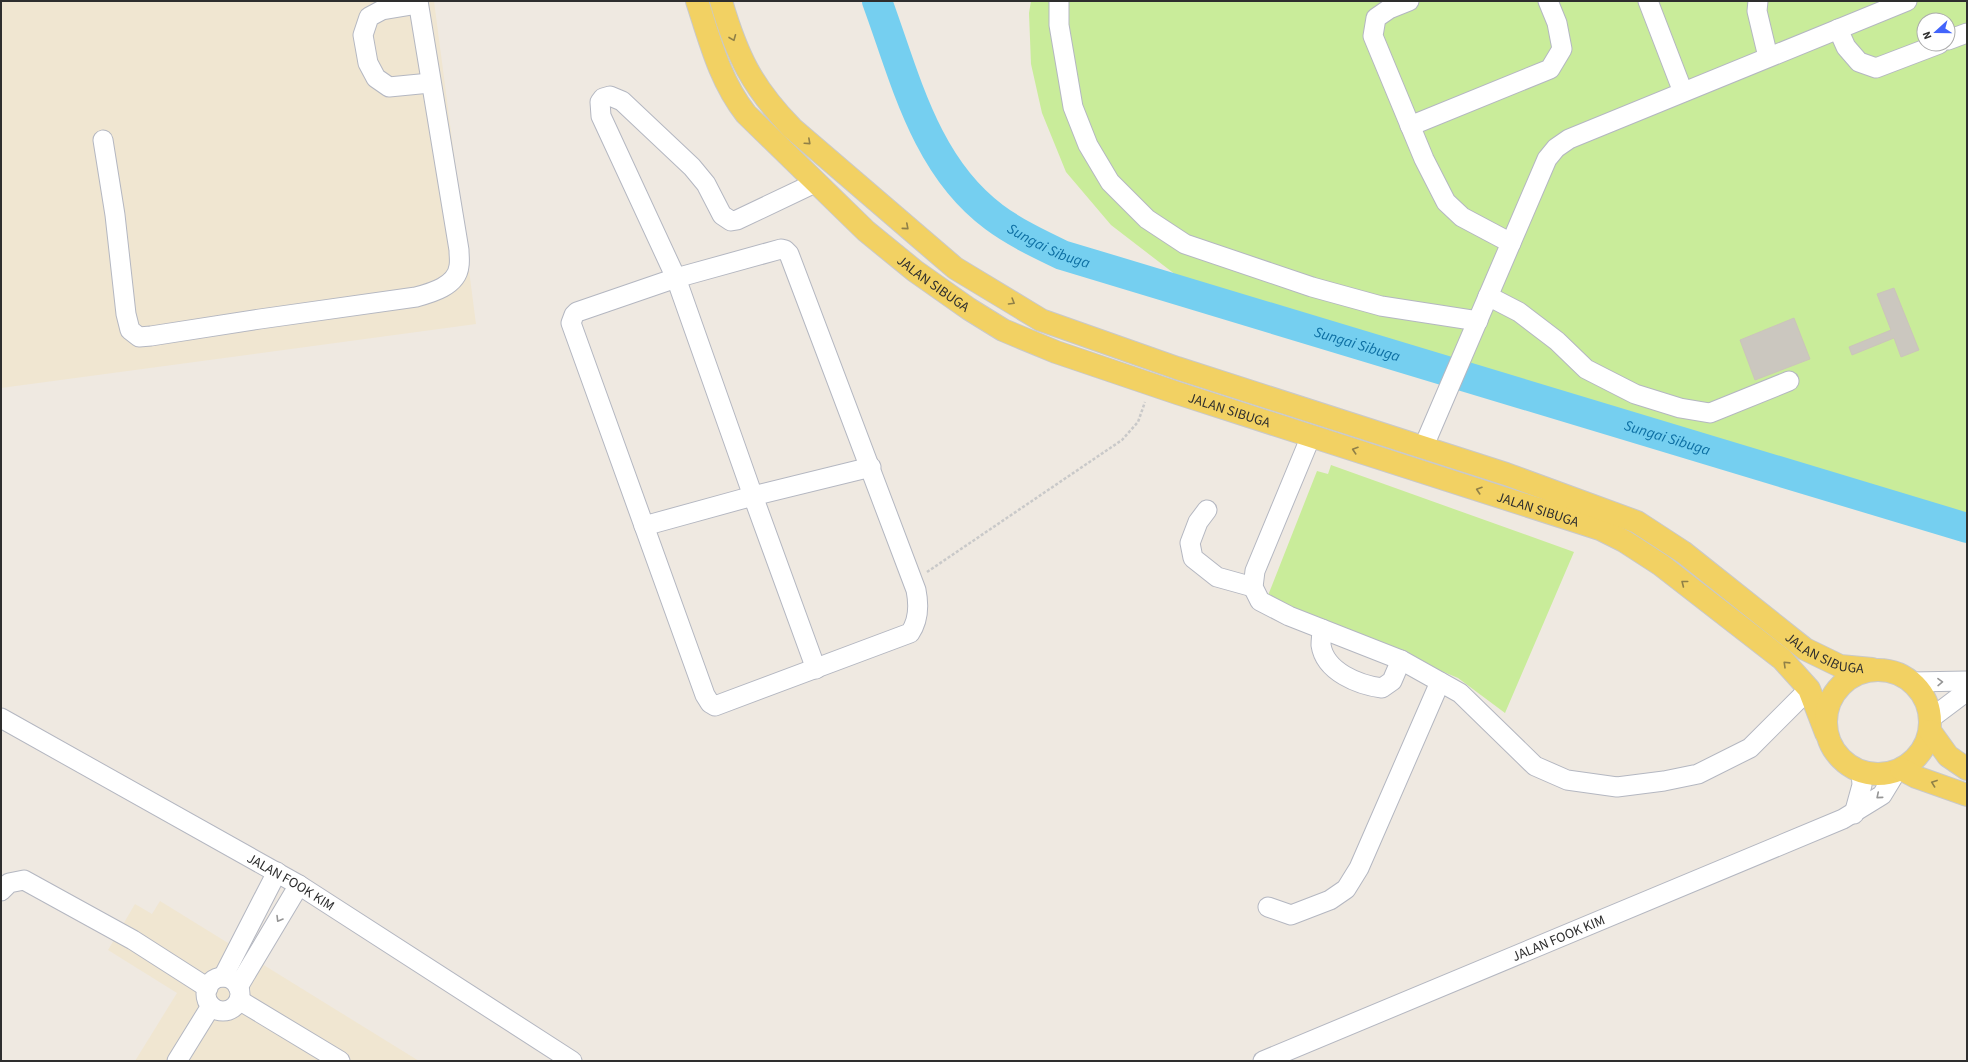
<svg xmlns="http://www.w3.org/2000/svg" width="1968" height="1062" font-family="'Source Sans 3',sans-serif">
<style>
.education{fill:#f0e6d1}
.pitch{fill:#c9ec9a;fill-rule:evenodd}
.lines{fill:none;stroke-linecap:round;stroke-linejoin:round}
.river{stroke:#75cff0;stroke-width:30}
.building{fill:#cbc7bf;stroke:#cbc5ba}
.minor-casing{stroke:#b4b7c1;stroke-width:21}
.major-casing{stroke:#c9c9c9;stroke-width:24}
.path{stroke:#c9c9c9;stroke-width:2.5;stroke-dasharray:3 2;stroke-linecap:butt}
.minor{stroke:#fff;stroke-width:19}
.major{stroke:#f2d163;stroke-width:22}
.oneway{stroke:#908048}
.oneway2{stroke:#969696}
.labels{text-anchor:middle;stroke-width:3.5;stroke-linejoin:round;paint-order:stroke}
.street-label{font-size:14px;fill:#2e2e2e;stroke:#fff}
.water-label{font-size:15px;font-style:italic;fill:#0d6fa3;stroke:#fff}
</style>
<rect width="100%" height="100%" fill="#efe9e1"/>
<!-- education -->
<path class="education" d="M1,1H434L476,324L1,388Z
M160,901L419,1061H135L177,993L108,950L135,904L152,914Z"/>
<!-- pitch -->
<path class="pitch" d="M1031,1H1967V515L1176,275L1111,225L1066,172L1042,113L1031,64L1029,13ZM1924,20H1948V44H1924Z
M1331,465L1574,552L1505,713L1458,678L1267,598L1317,471L1328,474Z"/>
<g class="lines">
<!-- river -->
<path class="river" id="s1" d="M877,1C905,77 925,166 994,217C1014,232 1039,244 1062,255L1967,528"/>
</g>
<!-- building -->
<path class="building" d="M1894,288L1919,350L1901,357L1894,338L1852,355L1849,347L1891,330L1877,294Z
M1794,318L1810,359L1755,380L1740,340Z"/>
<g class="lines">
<!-- minor casing -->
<g class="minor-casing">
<g id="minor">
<path d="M1059,1V25L1073,107L1088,145L1110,182L1147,219L1185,244L1312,287L1381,306L1478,321"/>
<path d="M1409,1L1389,9L1376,18L1373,36L1424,159L1446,202L1462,217L1511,243"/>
<path d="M1648,1L1683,92"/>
<path d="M1758,1L1757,11L1768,57"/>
<path d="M418,4L382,10L369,17L363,35L368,63L376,78L389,87L430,83"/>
<path d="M1838,29L1846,47L1859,62L1876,68L1939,44"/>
<path d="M1948,40L1967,33"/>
<path d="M1410,126L1550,69L1562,49L1557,23L1548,1"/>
<path d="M103,140L115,215L126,314L130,330L139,337L151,336L260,319L416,297C431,293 457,286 459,266C460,261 459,256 459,250L418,1"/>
<path d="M781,249L785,250L789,254L916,590C919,605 919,620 910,633L715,706L710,703L705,695L571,323L574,315L577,312L676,278Z"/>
<path d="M1488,296L1519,312L1557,341L1586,369L1635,394L1680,408L1710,413L1789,381"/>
<path d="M1311,436L1255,571L1253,587L1260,601L1289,616L1401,660L1460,693L1535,766L1567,780L1617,787L1664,781L1698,774L1750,748L1809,689"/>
<path d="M1423,448L1547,159L1556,148L1569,139L1907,1"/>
<path d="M1207,510L1198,522L1190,543L1193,558L1217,577L1253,587"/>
<path d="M644,526L753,496L871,467"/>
<path d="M1322,629C1322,634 1321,640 1321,645C1325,672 1359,685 1382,688L1392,681L1401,660"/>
<path d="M816,669L753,496L676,278L601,116L600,102L603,98L610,96L622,101L692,167L706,184L722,215L731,221L737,220L817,182"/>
<path d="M1912,682L1967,681"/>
<path id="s2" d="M1,718L299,885L572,1061"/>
<path d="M1930,719L1967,691"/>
<path d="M1854,814L1862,785L1861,772"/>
<path d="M1,891L9,883L24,880L133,940L208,988"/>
<path d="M1268,907L1291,915L1330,900L1346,889L1359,868L1440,682"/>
<path d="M223,977L277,872"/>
<circle cx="223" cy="994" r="17"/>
<path d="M238,987L299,885"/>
<path d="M239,1000L340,1061"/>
<path d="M177,1061L211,1006"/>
<path id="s3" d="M1263,1061L1843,819L1882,795L1896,772"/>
</g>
</g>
<!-- major casing -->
<g class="major-casing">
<g id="major">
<path id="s4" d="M697,1C710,41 720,81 746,114L866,231L915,271L969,309L1003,330L1056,352L1177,393L1600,529L1624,541L1661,565L1782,659L1809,689L1826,733"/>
<path id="s5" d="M721,1C737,56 752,87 792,128L955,268L1041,320L1177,368L1506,474L1637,522L1683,552L1805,649L1840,666L1872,669"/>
<circle cx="1878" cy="722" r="52"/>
<path d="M1930,731L1948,756L1967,769"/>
<path d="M1901,769L1916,777L1967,795"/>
</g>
</g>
<!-- path -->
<path class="path" d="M927,572L1122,440L1138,422L1145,402"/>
<!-- minor -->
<use href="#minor" class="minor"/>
<!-- major -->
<use href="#major" class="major"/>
</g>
<!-- one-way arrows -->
<defs><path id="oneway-chevron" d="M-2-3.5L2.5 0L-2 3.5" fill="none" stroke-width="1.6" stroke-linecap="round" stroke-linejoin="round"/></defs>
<g class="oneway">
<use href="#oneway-chevron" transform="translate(733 38) rotate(68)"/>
<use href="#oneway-chevron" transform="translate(808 142) rotate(42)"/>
<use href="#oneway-chevron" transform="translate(906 227) rotate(41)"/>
<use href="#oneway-chevron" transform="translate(1012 302) rotate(31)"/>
<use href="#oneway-chevron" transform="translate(1355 450) rotate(-162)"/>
<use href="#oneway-chevron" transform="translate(1479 490) rotate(-162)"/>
<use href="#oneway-chevron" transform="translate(1684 583) rotate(-142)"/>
<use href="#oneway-chevron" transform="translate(1786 664) rotate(-136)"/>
<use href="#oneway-chevron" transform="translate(1934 783) rotate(-160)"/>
</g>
<g class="oneway2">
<use href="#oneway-chevron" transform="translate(1940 682) rotate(-1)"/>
<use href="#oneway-chevron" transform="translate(1879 796) rotate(140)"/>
<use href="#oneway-chevron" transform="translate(279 919) rotate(121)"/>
</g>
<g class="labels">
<!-- street labels -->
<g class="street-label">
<text dy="5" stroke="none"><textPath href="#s4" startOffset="377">JALAN SIBUGA</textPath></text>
<text dy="5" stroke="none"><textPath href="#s4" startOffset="701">JALAN SIBUGA</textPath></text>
<text dy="5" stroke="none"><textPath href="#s4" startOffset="1025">JALAN SIBUGA</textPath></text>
<text dy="5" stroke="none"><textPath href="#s5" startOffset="1323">JALAN SIBUGA</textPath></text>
<text dy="5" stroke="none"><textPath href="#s2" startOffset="333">JALAN FOOK KIM</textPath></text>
<text dy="5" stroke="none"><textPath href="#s3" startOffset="320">JALAN FOOK KIM</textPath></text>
</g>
<!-- water labels -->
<g class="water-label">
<text dy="5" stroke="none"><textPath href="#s1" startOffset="312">Sungai Sibuga</textPath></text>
<text dy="5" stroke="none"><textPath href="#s1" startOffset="636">Sungai Sibuga</textPath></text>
<text dy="5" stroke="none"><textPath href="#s1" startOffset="960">Sungai Sibuga</textPath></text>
</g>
</g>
<!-- border -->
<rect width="1968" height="1062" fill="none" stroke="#2e2e2e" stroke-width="4"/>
<!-- north arrow -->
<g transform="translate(1936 32) rotate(249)"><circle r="19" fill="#ffffff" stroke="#ababab"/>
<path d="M0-3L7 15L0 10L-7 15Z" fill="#4264fb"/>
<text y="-6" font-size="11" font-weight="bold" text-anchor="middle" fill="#2e2e2e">N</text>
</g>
</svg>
